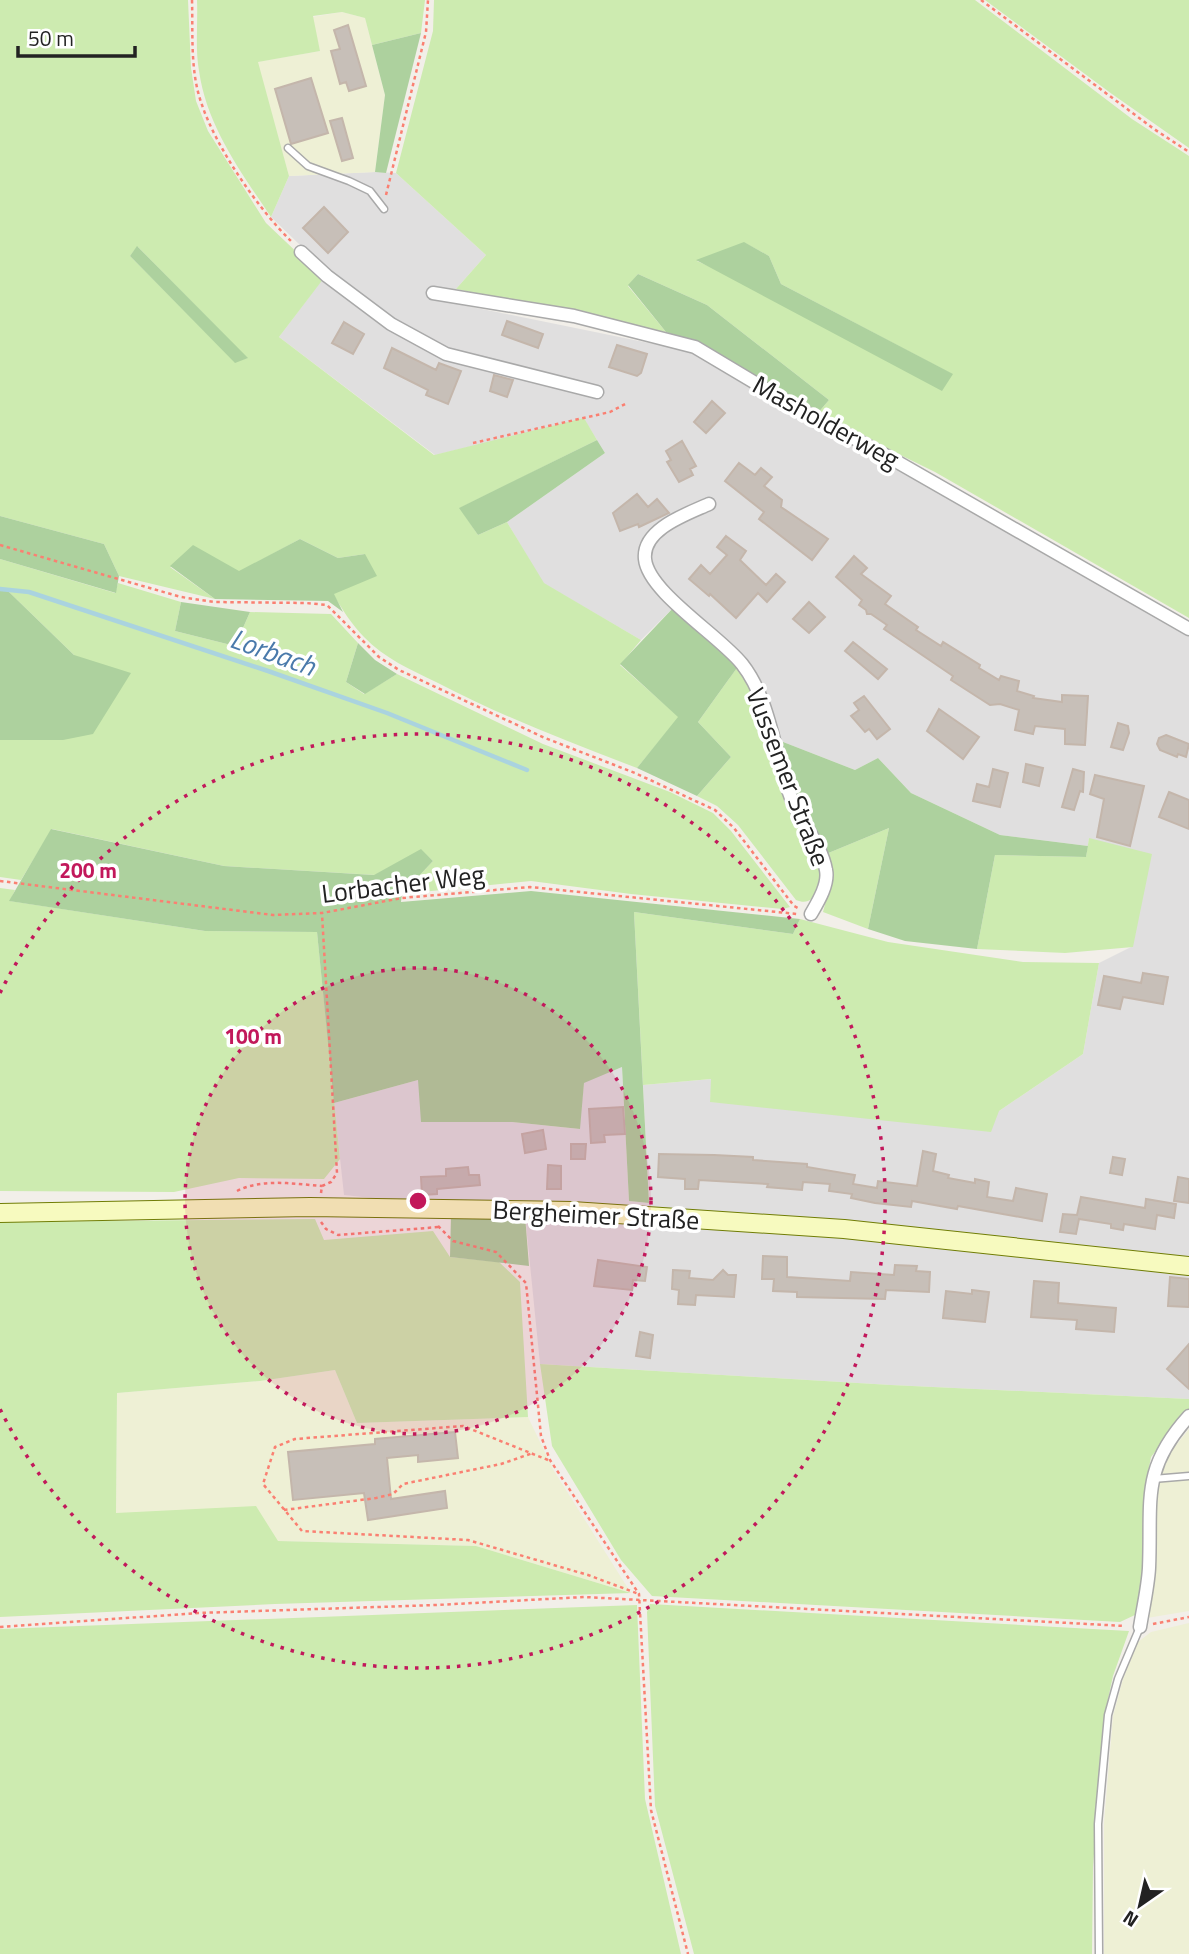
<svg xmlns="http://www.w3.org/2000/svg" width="1189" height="1954" font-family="'Titillium Web',sans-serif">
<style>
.residential{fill:#e0dfdf}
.farmland{fill:#eef0d5}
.grass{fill:#cdebb0;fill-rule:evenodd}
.forest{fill:#add19e}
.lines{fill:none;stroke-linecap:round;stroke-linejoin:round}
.stream{stroke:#aad3df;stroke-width:4.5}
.building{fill:#c7bfb8;stroke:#c4b6ab;stroke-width:2}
.lane-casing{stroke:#a9a9a9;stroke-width:9}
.street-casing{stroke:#a9a9a9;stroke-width:15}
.secondary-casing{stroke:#707d05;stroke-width:20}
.path{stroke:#fa8072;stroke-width:2.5;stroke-dasharray:3.5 3.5;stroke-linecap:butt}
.lane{stroke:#fff;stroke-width:6}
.street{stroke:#fff;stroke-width:12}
.secondary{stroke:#f7fabf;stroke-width:18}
.ring{fill:none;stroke:#c2185b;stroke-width:3.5;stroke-dasharray:3.5 7}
.labels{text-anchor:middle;stroke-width:7;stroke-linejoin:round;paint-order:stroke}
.street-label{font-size:26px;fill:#222;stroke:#fff}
.water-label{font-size:28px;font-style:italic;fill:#4a7aab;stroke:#fff}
.centre{fill:#c2185b;stroke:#fff;stroke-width:3.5}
.ring-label{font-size:21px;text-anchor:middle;font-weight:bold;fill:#c2185b;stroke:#fff;stroke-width:7;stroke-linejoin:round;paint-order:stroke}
</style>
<rect width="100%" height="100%" fill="#f2efe9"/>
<!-- residential -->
<path class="residential" d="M375,172L396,173L486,255L456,289L462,305L693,352L1189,632V1399L891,1385L540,1364L525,1215L344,1195L334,1103L418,1080L512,1122L579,1129L584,1082L622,1067L629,1201L649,1203L643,1085L712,1079L710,1102L999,1111L1083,1054L1099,963L1133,946L1089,838L1088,846L1000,835L911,793L878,758L855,770L778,740L674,607L641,640L543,583L507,522L605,453L584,419L435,455L279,337L328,272L271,217L289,176Z"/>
<!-- farmland -->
<path class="farmland" d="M342,12L365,18L385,95L375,172L289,176L257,62L320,51L312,17Z
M335,1370L357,1423L528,1417L554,1471L631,1593L476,1546L277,1541L116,1513L117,1393L260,1381Z
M1189,1429V1611L1147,1618L1154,1495L1168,1455Z
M1189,1623V1954H1104V1823L1113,1716L1123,1679L1138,1642L1151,1632Z"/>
<!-- grass -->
<path class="grass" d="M0,0H188L191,68L196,101L208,131L266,223L324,278L279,337L434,455L584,418L597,440L460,508L478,535L507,522L544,583L641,640L620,665L679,717L637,768C569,742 501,716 436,682C411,670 384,658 364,637C352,625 342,609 333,594L365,554L338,558L300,539L239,572L170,567L215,599L119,576L104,544L0,516ZM137,247H138L247,358L235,362L130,256Z
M197,0H425L421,33L372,45L365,18L342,12L313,16L320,51L258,62L289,176L271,217C240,171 207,126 199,71C195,48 198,23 197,0Z
M434,0H975L1132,119L1189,156V618L935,472L817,414L829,400L707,305L638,274L628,286L666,332L456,289L486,255L396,173L433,31ZM745,243L769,256L781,284L952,374L697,261Z
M985,0H1189V148L1112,94Z
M0,559L115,593L118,583L181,602L175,631L235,646L250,612L331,614L358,643L346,682L364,694L397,674L543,744L670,792L713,813L731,831L790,907L783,909L631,894L531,881L402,894L433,861L421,850L375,875L224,866L52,829L21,880L0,877V740H63L74,655L9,592L0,587Z
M739,665L757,693L824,873C819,887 815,908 796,900L738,825L717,806L697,796L731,757L698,722Z
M889,828L868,929L823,912L833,874L826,854Z
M1089,838L1152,854L1133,947L1065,953L977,949L995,855L1086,857Z
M0,888L15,890L10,901L205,931L317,932L340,1159L324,1179L239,1178L174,1192L0,1191Z
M634,912L793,934L800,919L888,942L1023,962L1099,963L1083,1054L999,1111L991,1132L710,1102L711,1079L643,1085Z
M315,1219L324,1240L433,1231L450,1257L499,1262L520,1282L528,1417L357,1423L335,1370L260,1381L117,1393L116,1513L256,1506L278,1541L476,1546L631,1593L275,1604L0,1617V1222Z
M540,1364L891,1385L1189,1399V1409L1151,1457L1144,1494V1570L1137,1614L1120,1622L652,1596L621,1560L552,1446Z
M650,1604L1129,1631L1113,1676L1105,1713L1093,1867L1092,1954H694L655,1806L647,1612Z
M637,1605L645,1799L681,1954H0V1629Z"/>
<!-- forest -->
<path class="forest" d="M421,33L386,173L375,172L385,95L372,45Z
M744,242L769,256L781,284L953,374L942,391L696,260Z
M137,246L248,358L235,363L130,256Z
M638,274L707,305L829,400L817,414L713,350L666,332L628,285Z
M597,440L605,453L507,522L478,535L459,508Z
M0,516L104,544L119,576L116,593L0,559Z
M300,539L338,558L365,554L377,576L334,594L343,612L328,601L215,599L170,566L193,545L239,571Z
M0,587L9,592L74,655L131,673L93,734L63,740H0Z
M181,602L250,612L235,646L175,631Z
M674,607L739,665L698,722L731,757L697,796L637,768L678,717L620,664Z
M358,643L375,660L397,674L365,694L346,682Z
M778,740L855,770L878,758L911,793L1000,835L1088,846L1086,857L995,855L977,949L905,941L868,929L889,828L826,854L794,797Z
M51,829L224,866L374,875L421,849L433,861L402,894L401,902L531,891L800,919L793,934L634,912L649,1203L629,1201L622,1067L584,1083L580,1129L512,1122H421L418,1080L334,1103L317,932L205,931L9,901Z
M451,1215H525L529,1266L450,1257Z"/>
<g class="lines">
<!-- stream -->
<path class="stream" d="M0,589L29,592L268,671L387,713L527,770"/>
</g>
<!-- building -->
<path class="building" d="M348,25L366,86L349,91L346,82L340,84L331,51L340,49L334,30Z
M311,78L328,133L291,144L275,89Z
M342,118L353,158L342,161L330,121Z
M324,207L348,232L328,253L303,228Z
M507,321L543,334L538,348L502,335Z
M344,322L364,334L353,354L332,343Z
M617,345L647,354L641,373L637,376L609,367Z
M392,348L436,370L439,363L461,371L448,404L426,395L428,390L384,368Z
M494,375L513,380L507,397L490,391Z
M712,401L725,413L706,433L694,422Z
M682,441L696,466L690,469L693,475L679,482L667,462L671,460L666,451Z
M739,463L755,475L761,468L772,477L764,486L782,500L781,507L828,539L812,560L759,519L764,512L725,481Z
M637,494L648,507L657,499L669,513L639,527L638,524L620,531L613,513Z
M726,536L746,551L740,560L766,585L776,574L785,582L767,602L758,593L736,618L710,594L709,596L689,579L701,565L710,574L727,555L717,547Z
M854,556L867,568L861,574L891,596L885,604L918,627L916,630L941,646L943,642L980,665L979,668L999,680L1001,676L1019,681L1017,691L1034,696L1033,698L1062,702V695L1088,696L1085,745L1065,744V729L1035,726L1033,734L1015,730L1019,710L1000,704L990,705L951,680L953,676L884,629L887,625L871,614H867L866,610L859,605L862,600L836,577Z
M809,602L825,617L809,633L793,619Z
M853,642L887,669L878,679L845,651Z
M864,696L890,729L877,739L869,729L865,732L851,716L859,710L854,703Z
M939,709L979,737L963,759L927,731Z
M1118,723L1128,726L1129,733L1123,750L1111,747Z
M1166,735L1189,744L1186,757L1178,754L1177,757L1160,750L1157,744L1159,738Z
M1026,764L1043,768L1039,786L1023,782Z
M993,769L1008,773L1000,807L973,801L977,784L989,787Z
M1073,769L1084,772L1083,792L1080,791L1074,810L1062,807Z
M1095,775L1144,786L1130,846L1097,837L1104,799L1090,794Z
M1169,792L1189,800V829L1159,817Z
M1143,973L1168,977L1163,1004L1123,997L1120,1009L1098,1005L1104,976L1141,983Z
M623,1107L625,1134L604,1135L605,1142L591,1143L589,1109Z
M543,1130L546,1149L525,1153L522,1134Z
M571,1144H586L585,1159H571Z
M923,1151L936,1154L933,1171L949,1175L948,1178L975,1183V1179L989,1182L987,1197L1013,1201L1016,1188L1047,1194L1042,1221L958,1206L957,1209L912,1201L911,1207L875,1203L851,1198L852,1194L829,1191L830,1184L803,1182L802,1190L767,1187L768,1184L699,1180L698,1189H685V1179L658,1177L659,1154L714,1155L753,1157V1160L807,1164V1167L855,1175L853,1184L877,1188L878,1181L917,1186Z
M1113,1157L1125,1159L1122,1175L1110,1173Z
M548,1165L561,1166V1189H547Z
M468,1167L469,1175H479L480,1185L437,1189V1194L422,1195L421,1177L446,1176V1169Z
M1178,1177L1189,1179V1203L1174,1201Z
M1081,1197L1145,1208L1146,1199L1176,1204L1174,1218L1157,1215L1155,1229L1124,1224L1123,1230L1111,1228V1224L1079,1219L1076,1234L1060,1232L1063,1214L1077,1215Z
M763,1256L787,1257V1277L850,1281L851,1272L894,1275L895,1265L917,1266L916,1271L930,1272L929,1292L886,1290L885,1299L797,1297V1292L773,1291L774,1279H762Z
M598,1260L647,1267L645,1281L633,1280L632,1290L594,1286Z
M673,1270L690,1271L689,1278L713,1280L723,1270L728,1275H736L734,1297L696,1295L695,1305L678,1304L679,1290L672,1289Z
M1170,1277L1189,1279V1307L1168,1306Z
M1034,1281L1059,1283L1058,1303L1116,1308L1114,1332L1076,1329L1077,1320L1031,1317Z
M972,1290L989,1292L985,1322L943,1318L946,1291L972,1294Z
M640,1332L653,1335L650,1358L636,1356Z
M1189,1344V1389L1167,1369Z
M455,1432L458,1458L418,1462V1455L387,1458L391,1499L445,1491L447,1508L368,1520L364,1493L293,1500L288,1452L375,1444V1439Z"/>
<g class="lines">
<!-- lane casing -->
<g class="lane-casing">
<path id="lane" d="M288,148L308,166L349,181L370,191L384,209
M1153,1479L1189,1476
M1099,1954L1098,1824L1108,1715L1118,1679L1140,1627"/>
</g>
<!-- street casing -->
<g class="street-casing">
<path id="street" d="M301,252L327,276L391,324L446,354L597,392
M433,293L574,316L695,347L794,406L887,456L1189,629
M709,504C687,514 642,529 645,559C648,592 720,636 742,664C771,701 774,755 791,798C801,823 821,843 826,870C829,884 818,902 811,914
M1140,1627C1143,1608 1148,1587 1149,1568C1152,1501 1140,1470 1189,1416"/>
</g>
<!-- secondary casing -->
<g class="secondary-casing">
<path id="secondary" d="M0,1213L310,1207L572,1211L844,1229L1189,1266"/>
</g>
<!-- path -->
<path class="path" d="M192,0C193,33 190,70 201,102C215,146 258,209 291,241
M981,0L1154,129L1189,152
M386,195L426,32L428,0
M473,443L610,412L627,403
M0,545L181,597L214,602L306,603L327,605L379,657L399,670L545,738L635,773L715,810L734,828L794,906L798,908
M0,881L273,915L322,913L402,898L530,887L797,914
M237,1191C262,1178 295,1184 322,1186
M321,1193L322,1186L331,1182L337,1173L322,914
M321,1222L326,1229L338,1235L439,1227
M438,1226L453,1241L496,1252L526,1283L541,1436L550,1460L639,1594L651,1810L688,1954
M548,1460L463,1426L295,1439L275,1447L263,1484L302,1531L468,1540L588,1575L639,1594
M284,1510L376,1498L393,1494L403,1484L501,1464L533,1453
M1153,1624L1189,1617
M0,1627L198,1613L437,1605L584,1597L1125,1626"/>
<!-- lane -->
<use href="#lane" class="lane"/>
<!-- street -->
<use href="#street" class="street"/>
<!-- secondary -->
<use href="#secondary" class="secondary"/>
</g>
<!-- distance rings -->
<circle cx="418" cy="1201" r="233" fill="#c2185b" fill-opacity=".12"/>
<g class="ring">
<circle cx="418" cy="1201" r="233"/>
<path d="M0 993A467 467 0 1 1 0 1409"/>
</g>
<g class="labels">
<!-- street labels -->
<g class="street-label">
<text transform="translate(826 422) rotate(29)" y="9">Masholderweg</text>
<text transform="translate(788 777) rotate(69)" y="9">Vussemer Straße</text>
<text transform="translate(403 884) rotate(-7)" y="9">Lorbacher Weg</text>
<text transform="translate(596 1215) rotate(3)" y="9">Bergheimer Straße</text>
</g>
<!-- water labels -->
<g class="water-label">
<text transform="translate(273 652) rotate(20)" y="10">Lorbach</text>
</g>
</g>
<circle cx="418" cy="1201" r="10" class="centre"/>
<g class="ring-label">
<text x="88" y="878">200 m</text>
<text x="253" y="1044">100 m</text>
</g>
<!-- north arrow -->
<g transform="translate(1140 1905) rotate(214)" stroke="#ffffff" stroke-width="5" paint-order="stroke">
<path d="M0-5L12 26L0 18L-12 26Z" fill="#222222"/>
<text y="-10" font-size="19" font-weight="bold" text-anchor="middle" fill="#222222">N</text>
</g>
<!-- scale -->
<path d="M18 46v10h117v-10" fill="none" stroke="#222222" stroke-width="3.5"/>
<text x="28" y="46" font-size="21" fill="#222222" stroke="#ffffff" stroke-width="5" paint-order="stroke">50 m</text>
</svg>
